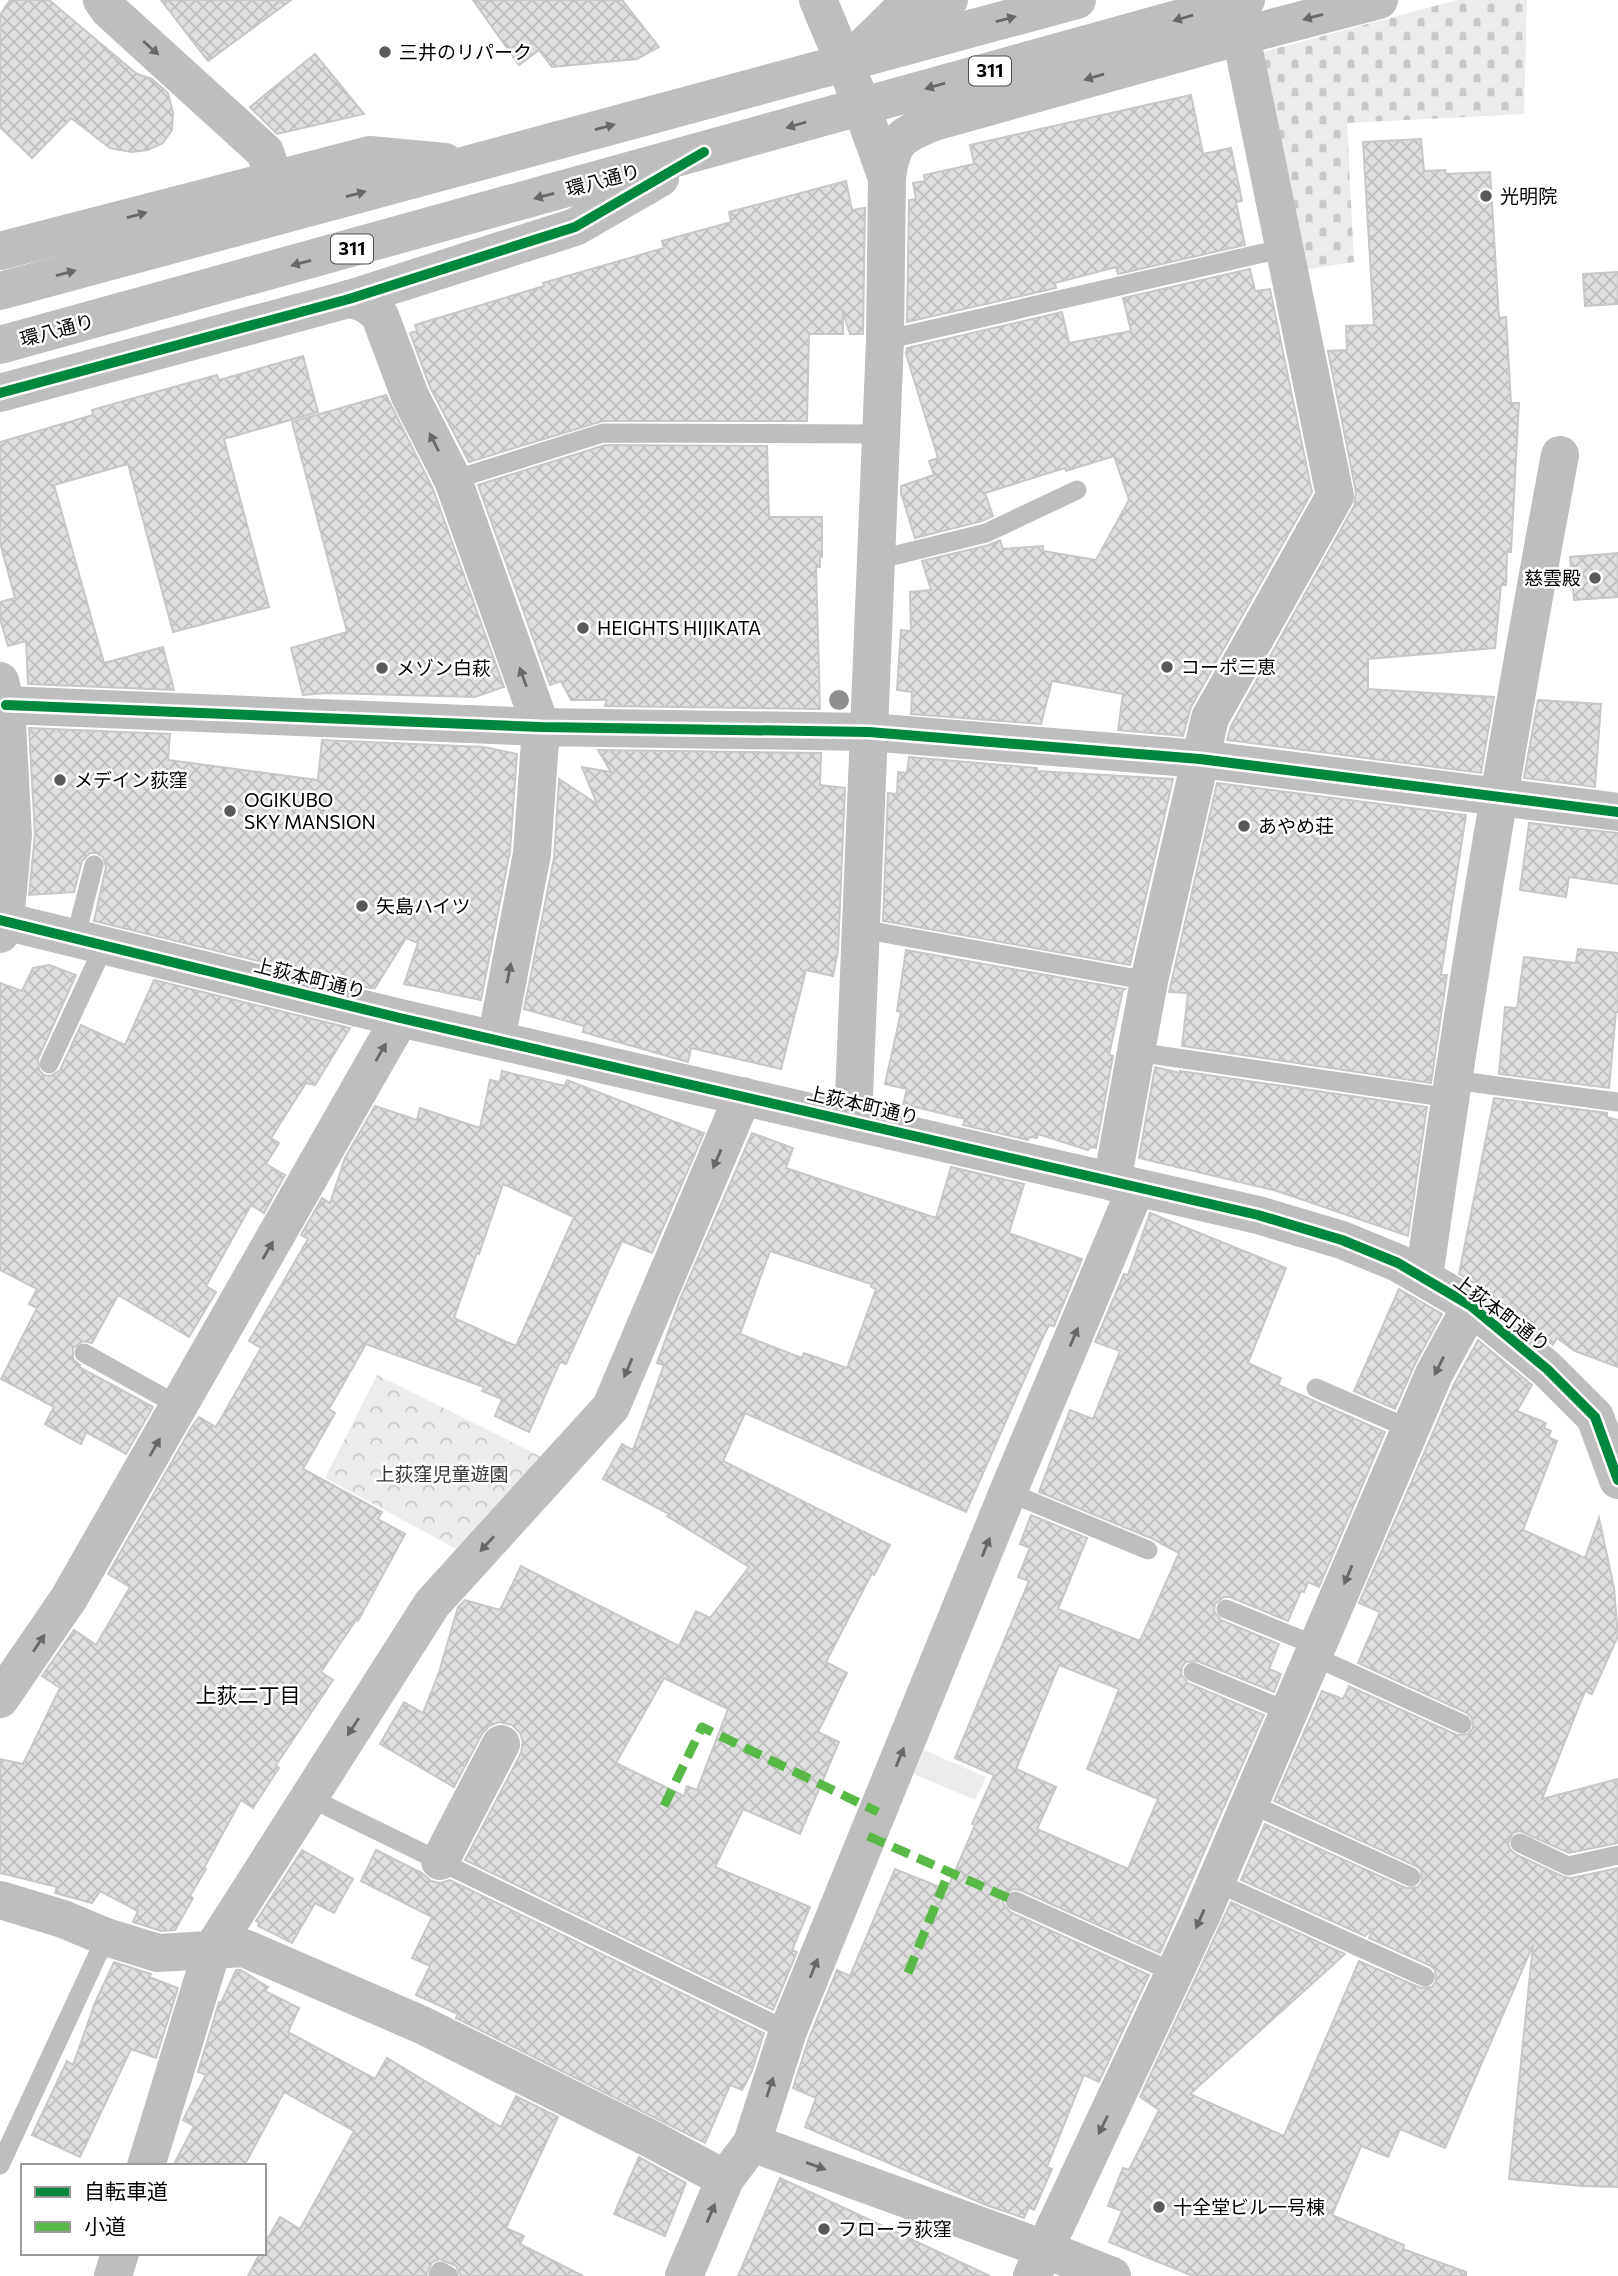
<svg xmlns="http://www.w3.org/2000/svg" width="1618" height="2276" font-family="Commissioner,'Noto Sans JP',sans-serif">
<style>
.green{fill:#ececec}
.forest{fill:url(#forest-crowns)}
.cemetery{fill:url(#cemetery-stones)}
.building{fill:url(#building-cross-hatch);stroke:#c7c7c7;stroke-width:2;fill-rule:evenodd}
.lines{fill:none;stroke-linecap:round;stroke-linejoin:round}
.service{stroke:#bebebe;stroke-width:19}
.minor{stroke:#bebebe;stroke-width:38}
.tertiary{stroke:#bebebe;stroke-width:38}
.primary{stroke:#bebebe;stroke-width:38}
.quiet{stroke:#58b947;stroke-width:9;stroke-dasharray:18 9;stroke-linecap:butt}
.cycleway-casing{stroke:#fff;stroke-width:15}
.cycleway{stroke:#00873e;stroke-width:10}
.tree{fill:#8f8f8f}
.oneway{fill:#686868}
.poi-dot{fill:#595959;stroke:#fff;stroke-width:2.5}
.labels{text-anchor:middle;stroke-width:5;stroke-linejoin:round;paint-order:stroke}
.shield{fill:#fff;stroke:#4c4c4c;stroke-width:2}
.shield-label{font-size:18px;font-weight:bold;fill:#000}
.poi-label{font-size:19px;fill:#000;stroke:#fff;text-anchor:start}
.street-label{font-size:19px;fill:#000;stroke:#fff}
.park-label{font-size:19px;fill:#333;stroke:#fff}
.neighbourhood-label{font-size:21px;fill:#000;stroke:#fff}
</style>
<defs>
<pattern id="forest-crowns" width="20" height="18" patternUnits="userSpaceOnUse" patternTransform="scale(1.75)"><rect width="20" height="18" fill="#ececec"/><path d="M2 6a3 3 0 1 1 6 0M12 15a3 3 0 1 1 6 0" fill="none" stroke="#c9c9c9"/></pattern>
<pattern id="cemetery-stones" width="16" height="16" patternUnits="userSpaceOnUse" patternTransform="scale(1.75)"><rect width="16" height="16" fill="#ececec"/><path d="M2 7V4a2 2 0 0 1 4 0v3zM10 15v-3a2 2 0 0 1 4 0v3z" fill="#c9c9c9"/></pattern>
<pattern id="building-cross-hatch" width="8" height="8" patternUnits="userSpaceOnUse" patternTransform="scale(1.75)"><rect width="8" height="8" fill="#dfdfdf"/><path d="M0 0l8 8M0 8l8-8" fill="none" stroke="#bebebe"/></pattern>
</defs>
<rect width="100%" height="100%" fill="#fff"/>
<!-- green -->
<path class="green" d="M924,1750L986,1777L975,1800L914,1774Z"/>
<!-- forest -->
<path class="forest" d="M377,1375L552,1462L460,1551L325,1478Z"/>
<!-- cemetery -->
<path class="cemetery" d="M1457,0H1527L1524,114L1347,123L1354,262L1303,270L1263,52Z"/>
<!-- building -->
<path class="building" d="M10,0H49L137,74L152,79L168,93L173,112L172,130L163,143L148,150L131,152L110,148L71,118L32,158L0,127V15Z
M161,0H291L208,61Z
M473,0H622L659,47L637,59L552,67L539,50L519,65Z
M315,54L364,114L277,134L250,107Z
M1191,95L1203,154L1231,148L1242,201L1236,202L1245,245L1118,274L1116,267L1055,283L1056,288L907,322L909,200L916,199L913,183L925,181L924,175L974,164L970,145Z
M1421,139L1424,171L1445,170L1446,174L1490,172L1499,318L1506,317L1511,403H1519L1511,552H1507L1506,585H1501L1495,648L1368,659V689L1494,697L1481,773L1227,740L1231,726L1354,506L1356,492L1328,351L1347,350L1346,326L1374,325L1363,142Z
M846,181L852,210L865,208L863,334H850L843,312V334H809L807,421H603L469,462L430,387L410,333L417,331L415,325L544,286L543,283L664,248L662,241L731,222L729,212Z
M1250,269L1255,291L1270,289L1312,492L1191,707L1183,736L1118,730L1123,694L1052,681L1041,724L911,714L912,692L897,690L901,630L911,631L910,592L931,590L922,561L989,545L1000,540L1003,549L1043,546V551L1096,560L1129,500L1114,456L1066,471L1065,468L985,493L993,516L982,521L915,538L901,493V486L934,475L929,461L938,458L906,354L907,348L1062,312L1069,343L1131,331L1123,298Z
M1618,272V304L1585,306L1583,274Z
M303,356L318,412L224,439L269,607L173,632L128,464L54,485L104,663L163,647L174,690L28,684L26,641L8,646L0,618V602L15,598L0,543V442L93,415L92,410L152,393L217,375L219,380Z
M386,395L433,489L504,687L475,697L327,693L303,695L291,648L347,632L292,422Z
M605,445L767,446L769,517H822V557H820V567H816L820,709L605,706L607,700H571L561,681L550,685L478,485Z
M1618,553V597L1574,600L1570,557Z
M1538,700L1601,704L1595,787L1524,778Z
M29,728L170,734L168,760L318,780L322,740L484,747L517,754L510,851L481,1000L404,984L418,943L406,938L375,988H369L94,921L106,867L103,857L96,853H90L82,861L74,892L29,895L35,834Z
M598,750L821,753L820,785L845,788L838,951L833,976L806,970L781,1069L691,1048L688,1062L583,1032L584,1026L524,1009L554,858L559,779L597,804L582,767L611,772Z
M909,757L1037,768V771L1173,779L1130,965L883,921L888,793L897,794L898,772L907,773Z
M1217,783L1466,815L1441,975H1447L1431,1083L1182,1046L1188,993L1169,992Z
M1529,823L1618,833V884L1569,877L1566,897L1520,890Z
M1578,949L1618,953V1012H1616L1609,1088L1499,1074L1505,1007L1517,1008L1524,957L1576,963Z
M906,950L1125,989L1123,990L1109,1055L1113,1056L1096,1148L1091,1147L1088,1150L1038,1134L1037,1138L1029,1137L1028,1140L963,1125L965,1119L903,1104L907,1089L885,1084L901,1012L897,1011Z
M49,965L76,975L38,1059L39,1070L44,1075L51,1076L60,1070L81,1025L125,1045L154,980L350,1028L315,1085L306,1083L271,1138L279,1143L266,1164L285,1175L264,1213L251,1205L206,1286L216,1292L189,1337L118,1295L92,1343L83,1341L73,1348V1359L80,1365L79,1367L153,1407L126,1454L86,1432L81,1444L45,1424L54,1407L1,1379L37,1308L29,1304L37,1289L0,1270V983L22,991L33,968Z
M1155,1067L1180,1073V1071L1427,1107L1408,1236L1277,1191L1139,1158Z
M502,1071L565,1086L567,1080L704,1133L652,1253L622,1241L566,1364L560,1362L529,1432L495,1416L502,1399L482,1391L484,1387L366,1344L329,1409L335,1413L303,1469L382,1512L378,1519L405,1534L358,1621L356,1620L321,1672L333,1680L276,1765L279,1768L253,1808L241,1800L204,1868L206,1869L190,1896L193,1898L175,1930L161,1931L133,1922L138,1911L100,1891L92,1903L55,1893L57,1887L0,1873V1759L23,1764L60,1688L42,1676L74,1630L96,1645L130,1587L108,1574L191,1428L199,1417L216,1427L261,1348L249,1341L308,1239L301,1235L322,1198L330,1203L345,1158L375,1106L417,1120L420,1108L480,1128L490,1080L500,1082ZM503,1184L574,1217L516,1346L454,1318L477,1253L479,1254Z
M1494,1098L1607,1113V1117L1618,1120V1367L1575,1351L1557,1338L1553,1345L1485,1289L1459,1274Z
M752,1133L793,1148L786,1168L936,1218L951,1167L1024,1184L1009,1233L1082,1259L1054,1326L1049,1325L1043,1337L966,1512L745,1413L723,1461L890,1545L874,1575L872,1573L826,1662L847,1673L818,1732L839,1742L800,1834L743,1809L715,1867L810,1907L792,1950L797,1952L773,2010L465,1860L521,1753L523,1742L520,1733L512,1725L499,1722L489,1726L482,1734L454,1787L380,1744L404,1702L423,1713L439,1672L458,1607L465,1600L500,1610L521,1566L679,1646L696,1611L710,1618L749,1567L667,1516L669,1514L603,1479L622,1444L633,1450L664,1365L657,1363L680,1299ZM770,1251L871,1284V1287L876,1289L847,1368L804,1353L802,1358L740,1334ZM664,1678L728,1709L697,1790L687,1786L684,1796L616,1763Z
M1150,1213L1286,1268L1248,1363L1281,1378L1278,1385L1385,1432L1319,1587L1308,1582L1304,1592L1301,1591L1288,1621L1230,1597H1224L1215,1604L1214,1611L1221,1620L1279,1644L1269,1669L1281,1674L1274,1692L1197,1661L1186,1662L1182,1667L1181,1674L1188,1683L1264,1715L1160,1953L1020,1890L1013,1889L1004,1895L1003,1903L1010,1912L1149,1975L1099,2082L1084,2075L1047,2167L1052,2169L1034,2210L1029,2207L1024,2218L986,2205L805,2127L816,2098L793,2088L809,2038L837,1970L850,1976L895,1869L947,1890L975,1825L972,1824L994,1775L955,1758L1029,1581L1018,1577L1030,1548L1020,1544L1031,1515L1087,1538L1058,1609L1140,1641L1179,1553L1153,1539L1039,1492L1070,1410L1093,1419L1120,1351L1095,1342L1124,1274L1128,1275ZM1059,1665L1119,1689L1087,1769L1158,1799L1128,1869L1037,1829L1056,1787L1016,1769Z
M1399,1289L1442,1314L1415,1364L1395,1409L1354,1391Z
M1478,1340L1532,1385L1517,1411L1546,1423L1544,1428L1551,1431L1548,1437L1557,1441L1523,1530L1585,1558L1599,1518L1614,1588L1618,1636L1592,1694L1585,1691L1542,1799L1618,1779V1843L1569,1853L1520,1831L1513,1833L1508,1843L1510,1849L1515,1854L1564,1877L1571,1878L1618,1868V2187L1582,2186L1509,2179L1533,1945L1445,2148L1400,2129L1388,2157L1361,2146L1332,2215L1404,2245L1403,2249L1466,2272V2276H1193L1109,2242L1122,2211L1108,2206L1123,2168L1129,2170L1159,2110L1140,2097L1231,1902L1345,1954L1190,2094L1284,2136L1359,1961L1421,1988L1432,1987L1436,1981L1435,1970L1431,1966L1369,1938L1374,1928L1365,1936L1241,1880L1265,1824L1406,1888L1418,1887L1422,1881L1421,1870L1416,1866L1274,1801L1322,1691L1343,1699L1349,1686L1457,1735L1468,1734L1473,1728L1472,1718L1467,1713L1358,1663L1380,1612L1359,1603L1454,1384Z
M302,1850L353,1879L334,1913L315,1903L292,1943L258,1926L259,1922L256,1921Z
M376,1850L422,1873L431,1881L440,1883L450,1880L764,2033L752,2071L742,2090L730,2085L705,2143L456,2018L458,2014L416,1995L430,1966L412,1958L432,1917L361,1881Z
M114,1962L151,1974L149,1977L178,1988L156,2058L131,2049L80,2157L32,2135L67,2061L73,2065L95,2003Z
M236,1970H241L268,1987L265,1991L299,2008L288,2032L375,2079L387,2058L501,2127L516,2096L558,2117L506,2228L524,2236L520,2244L583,2276H461L456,2266L440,2259L432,2262L426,2276H248L260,2253H264V2245L280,2217L300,2229L354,2131L284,2092L244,2166H173L194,2126L183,2120L206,2075L198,2072L219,2002L221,2003Z
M639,2157L686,2183L665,2236L614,2214Z
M780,2178L990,2276H738Z"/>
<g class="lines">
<!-- service -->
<path class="service" d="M885,340L1285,248
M453,480L603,433L880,434
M876,560L986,533L1077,490
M861,929L1149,981
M75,939L94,865
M1136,1052L1450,1098
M49,1064L104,946
M1453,1080L1618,1102
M84,1353L179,1406
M1316,1388L1410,1429
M1008,1492L1148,1550
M1226,1609L1317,1646
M1313,1656L1462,1724
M1193,1672L1289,1712
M308,1797L788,2031
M1251,1804L1411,1877
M1520,1843L1568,1866L1618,1855
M1216,1882L1425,1977
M1015,1901L1175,1973
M0,2165L106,1937
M438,2276L440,2271L449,2276"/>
<!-- minor -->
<path class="minor" d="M102,0L109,10L265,152L274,179
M818,0L854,86L887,178L885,340L853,1121
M349,299C363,302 370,305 380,316L410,396L453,480L541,727L532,854L496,1040
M0,681L6,705L13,835L5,922
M6,705L541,727L869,732L1200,759L1618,812
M0,920L400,1018L1258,1215L1342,1240L1398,1263L1471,1306L1547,1369L1595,1417L1618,1480
M1112,1182L1149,981L1210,718L1335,496L1241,36
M1424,1277C1463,1002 1509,728 1560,455
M0,1699L69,1598L400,1018
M440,1861L501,1744
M0,1900L63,1919L106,1937L158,1953L244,1948L422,2025L651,2139L725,2179
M752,2143L1044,2249L1112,2276
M146,2166L212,1950L432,1604L611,1407L743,1096
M113,2276L120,2253
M684,2276L725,2179L752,2143L788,2031L1008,1492L1136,1188
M1032,2276L1203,1912L1434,1374L1471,1306"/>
<!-- tertiary -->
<path class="tertiary" d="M0,934L5,922"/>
<!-- primary -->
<path class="primary" d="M850,60L896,15L949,0
M887,178C892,140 900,136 934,122L1241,36L1379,0
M0,251L370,155L445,162
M0,291L1077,0
M0,345L1246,0
M0,393L349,299L575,227L660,178"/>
<!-- quiet -->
<path class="quiet" d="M664,1806L702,1727L878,1812
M868,1836L1015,1901
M908,1973L949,1872"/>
<!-- cycleway casing -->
<g class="cycleway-casing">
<path id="cycleway" d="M0,393L349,299L575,227L704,152
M6,705L541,727L869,732L1200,759L1618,812
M0,920L400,1018L1258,1215L1342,1240L1398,1263L1471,1306L1547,1369L1595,1417L1618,1480"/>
</g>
<!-- cycleway -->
<use href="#cycleway" class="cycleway"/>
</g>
<!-- trees -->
<circle class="tree" cx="839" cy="700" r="10"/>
<!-- one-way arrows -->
<defs><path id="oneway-solid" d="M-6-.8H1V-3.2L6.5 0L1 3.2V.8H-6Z" transform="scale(1.75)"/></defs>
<g class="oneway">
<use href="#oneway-solid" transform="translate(1313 17) rotate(165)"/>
<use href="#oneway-solid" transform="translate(1183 18) rotate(164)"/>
<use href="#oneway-solid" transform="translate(1006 19) rotate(-15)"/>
<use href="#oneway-solid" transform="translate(151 48) rotate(42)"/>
<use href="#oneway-solid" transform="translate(1094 77) rotate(164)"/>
<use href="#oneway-solid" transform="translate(935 86) rotate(164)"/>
<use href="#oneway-solid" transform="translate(796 125) rotate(164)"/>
<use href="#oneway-solid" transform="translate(605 127) rotate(-15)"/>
<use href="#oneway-solid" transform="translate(356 194) rotate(-15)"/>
<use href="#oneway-solid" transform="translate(544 196) rotate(165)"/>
<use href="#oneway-solid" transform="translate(137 215) rotate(-15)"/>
<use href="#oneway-solid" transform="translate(301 263) rotate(165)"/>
<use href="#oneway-solid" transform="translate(66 273) rotate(-15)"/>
<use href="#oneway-solid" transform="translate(434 442) rotate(-117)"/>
<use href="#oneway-solid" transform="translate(523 677) rotate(-110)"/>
<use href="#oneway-solid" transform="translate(509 973) rotate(-79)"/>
<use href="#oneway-solid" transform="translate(381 1052) rotate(-60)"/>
<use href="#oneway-solid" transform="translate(717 1159) rotate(113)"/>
<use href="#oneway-solid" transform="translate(268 1250) rotate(-60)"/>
<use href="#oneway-solid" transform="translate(1074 1337) rotate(-67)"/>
<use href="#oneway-solid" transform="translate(1439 1366) rotate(117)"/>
<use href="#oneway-solid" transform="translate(628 1368) rotate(113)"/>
<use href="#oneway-solid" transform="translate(155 1447) rotate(-60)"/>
<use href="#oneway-solid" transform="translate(487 1544) rotate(132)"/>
<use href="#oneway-solid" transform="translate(986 1547) rotate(-68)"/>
<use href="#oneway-solid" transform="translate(1348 1575) rotate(113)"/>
<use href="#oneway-solid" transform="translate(39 1643) rotate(-56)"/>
<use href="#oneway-solid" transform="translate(353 1727) rotate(123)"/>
<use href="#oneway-solid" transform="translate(900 1757) rotate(-68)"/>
<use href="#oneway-solid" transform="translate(1200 1919) rotate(114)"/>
<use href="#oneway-solid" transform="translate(814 1968) rotate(-68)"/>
<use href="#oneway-solid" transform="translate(770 2087) rotate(-72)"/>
<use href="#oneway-solid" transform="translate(1103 2125) rotate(116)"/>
<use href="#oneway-solid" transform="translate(816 2166) rotate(20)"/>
<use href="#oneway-solid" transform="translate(711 2213) rotate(-67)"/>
</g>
<!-- markers -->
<g class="poi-dot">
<circle cx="385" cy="52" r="7"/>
<circle cx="1486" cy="196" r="7"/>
<circle cx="1595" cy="578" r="7"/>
<circle cx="583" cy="628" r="7"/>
<circle cx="1167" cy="667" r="7"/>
<circle cx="382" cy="668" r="7"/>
<circle cx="60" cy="780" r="7"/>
<circle cx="230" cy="811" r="7"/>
<circle cx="1244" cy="826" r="7"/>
<circle cx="362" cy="906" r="7"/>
<circle cx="1159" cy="2207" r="7"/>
<circle cx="824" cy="2229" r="7"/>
</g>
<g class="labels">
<!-- shield labels -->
<g class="shield">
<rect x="969" y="56.5" width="42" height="29" rx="5"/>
<rect x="331" y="234.5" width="42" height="29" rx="5"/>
</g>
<g class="shield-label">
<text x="990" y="77">311</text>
<text x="352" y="255">311</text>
</g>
<!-- poi labels -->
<g class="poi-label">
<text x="399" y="59">三井のリパーク</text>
<text x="1500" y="203">光明院</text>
<text x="1581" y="585" text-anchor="end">慈雲殿</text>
<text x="597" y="635">HEIGHTS HIJIKATA</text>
<text x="1181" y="674">コーポ三恵</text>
<text x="396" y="675">メゾン白萩</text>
<text x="74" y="787">メデイン荻窪</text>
<text x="244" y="807">OGIKUBO<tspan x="244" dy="22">SKY MANSION</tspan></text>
<text x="1258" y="833">あやめ荘</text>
<text x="376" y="913">矢島ハイツ</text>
<text x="1173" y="2214">十全堂ビル一号棟</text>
<text x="838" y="2236">フローラ荻窪</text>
</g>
<!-- street labels -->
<g class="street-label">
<text transform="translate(603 180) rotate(-15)" y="7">環八通り</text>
<text transform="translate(57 330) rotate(-15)" y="7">環八通り</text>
<text transform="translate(310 978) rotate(14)" y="7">上荻本町通り</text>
<text transform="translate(863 1105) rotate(13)" y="7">上荻本町通り</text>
<text transform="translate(1502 1313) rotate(37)" y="7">上荻本町通り</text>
</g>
<!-- park labels -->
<g class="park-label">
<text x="442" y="1481">上荻窪児童遊園</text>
</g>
<!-- neighbourhood labels -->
<g class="neighbourhood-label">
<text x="248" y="1703">上荻二丁目</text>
</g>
</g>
<!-- legend -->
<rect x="21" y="2164" width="245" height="91" fill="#ffffff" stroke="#999999" stroke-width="2"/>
<rect x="35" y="2187" width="35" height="10" fill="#00873e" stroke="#999999" stroke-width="2"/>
<text x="84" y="2199" font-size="21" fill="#000000">自転車道</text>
<rect x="35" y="2222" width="35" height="10" fill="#58b947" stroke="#999999" stroke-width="2"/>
<text x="84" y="2234" font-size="21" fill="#000000">小道</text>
</svg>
